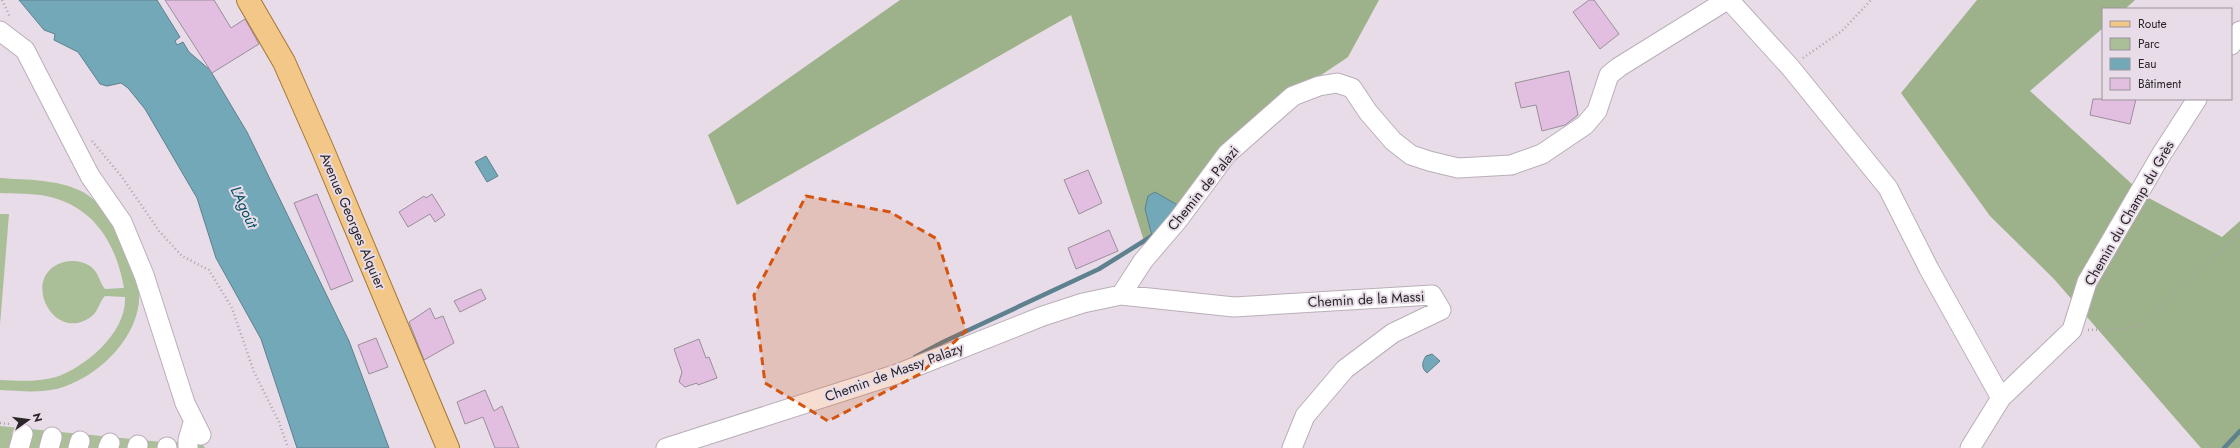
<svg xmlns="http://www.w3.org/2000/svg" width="2240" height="448" font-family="Jost,sans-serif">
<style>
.green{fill:#aabe98}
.forest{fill:#9db28a}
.water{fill:#73a8b9;stroke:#5d818e}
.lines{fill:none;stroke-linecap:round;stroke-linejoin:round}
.stream{stroke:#5d818e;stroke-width:4.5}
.building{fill:#e2bee1;stroke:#998f99}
.minor-casing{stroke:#baafb9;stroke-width:21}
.major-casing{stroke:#a67632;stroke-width:24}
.path{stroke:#aca4ac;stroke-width:2.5;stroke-dasharray:1 3;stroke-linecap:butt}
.minor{stroke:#fff;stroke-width:19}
.major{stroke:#f2c788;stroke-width:22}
.marked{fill:#d5540f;fill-opacity:0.2;stroke:#d5540f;stroke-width:3;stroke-dasharray:8 5;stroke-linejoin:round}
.labels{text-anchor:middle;stroke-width:4;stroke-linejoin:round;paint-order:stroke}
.street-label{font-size:14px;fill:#292528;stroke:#e7dce7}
.water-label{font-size:15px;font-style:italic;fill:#004e61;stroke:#e7dce7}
</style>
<rect width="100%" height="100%" fill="#e7dce7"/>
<!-- green -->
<path class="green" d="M0,178C27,180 56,179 81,191C105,204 121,230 129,255C132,266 138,279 139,290C143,332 103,373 66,386C45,394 22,391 0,390V380C17,381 39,382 56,377C86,367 127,332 125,297L105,296C99,302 99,310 92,316C54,346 18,275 64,262C73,260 82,261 90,266C99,272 99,282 105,289L124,288C116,243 94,206 46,196C31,193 15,194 0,193Z
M0,214H9L0,325Z
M0,426L172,443L198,438L205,448H0Z"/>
<!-- forest -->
<path class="forest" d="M900,0H1379L1348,57L1241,129L1146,247L1071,15L737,205L708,135Z
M1977,0H2135L2125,9H2103V28L2030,91L2145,196L2222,237L2240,221V448H2201L2054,279L1990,216L1901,93Z"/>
<!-- water -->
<path class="water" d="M19,0H157L180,37L175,41L177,45L183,42L189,52L210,70L247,132L349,341L389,448H297L261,339L216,258L197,198L145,109L128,88L121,83L107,86L100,84L78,52L54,40L55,34L44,30Z
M486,156L498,176L487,182L475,162Z
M1155,192L1181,207L1156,233L1152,236L1145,209L1148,196Z
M1432,354L1440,361L1427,373C1421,368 1422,362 1426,356Z"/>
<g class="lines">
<!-- stream -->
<path class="stream" d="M915,357L943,342L1099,269L1152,236
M2224,448L2240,431"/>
</g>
<!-- building -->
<path class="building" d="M165,0H214L231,28L245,19L259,44L212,73Z
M1589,0H1594L1619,34L1600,49L1573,12Z
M1569,71L1578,115L1565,125L1542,131L1536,105L1521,108L1515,83Z
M2093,99H2136L2130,124L2090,115Z
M1088,170L1102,203L1079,214L1064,180Z
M317,194L353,281L331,290L294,203Z
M432,194L445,215L435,222L430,214L408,227L399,212L424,196L426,198Z
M1109,230L1118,251L1076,269L1068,248Z
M481,289L486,299L460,312L454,301Z
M430,308L435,319L443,316L454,343L424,360L409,322Z
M376,338L388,367L369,374L358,345Z
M699,339L706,358L709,357L717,378L698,385L697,383L685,387L679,382L682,372L674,349Z
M485,390L494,411L502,406L519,448H495L483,417L465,424L457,402Z"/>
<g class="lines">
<!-- minor casing -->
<g class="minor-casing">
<path id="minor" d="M1729,0L1790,67L1888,188L1929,269L2001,398
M0,31L25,50L90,176L122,222L144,275L185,403L201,435
M2231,45L2240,31
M1121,295L1143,261L1178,220L1227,154L1293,96L1319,86L1337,83L1352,88L1368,112L1393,141L1411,155L1429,161L1458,168L1511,165L1542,154L1585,125L1597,111L1609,75L1619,67L1727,0
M19,448L23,434
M49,448L52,437
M78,448L80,441
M108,448L110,443
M137,448L138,445
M167,448V447
M188,448V440L193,423
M666,448L897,374L1043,316L1083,303L1121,295L1234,307L1432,295L1441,310L1393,333L1345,369L1305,416L1292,448
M1970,448L2001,398L2072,330L2087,282L2161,155L2197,99"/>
</g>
<!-- major casing -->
<g class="major-casing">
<path id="major" d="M248,0L284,62L322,148L448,448"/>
</g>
<!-- path -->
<path class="path" d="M2,0L10,17
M1803,58L1842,31L1871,0
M92,141L122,177L159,231L182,256L209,270L232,308L254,372L279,422L288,448
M2088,330L2118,329L2140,326L2240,233
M0,423L10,424"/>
<!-- minor -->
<use href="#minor" class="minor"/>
<!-- major -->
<use href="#major" class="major"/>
</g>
<!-- marked area -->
<path class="marked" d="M806,196L890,212L937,239L966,331L920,374L828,421L765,383L754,295Z"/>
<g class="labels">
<!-- street labels -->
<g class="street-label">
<text transform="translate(1203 188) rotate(-51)" y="5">Chemin de Palazi</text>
<text transform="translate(2129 213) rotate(-60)" y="5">Chemin du Champ du Grès</text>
<text transform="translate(353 221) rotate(67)" y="5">Avenue Georges Alquier</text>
<text transform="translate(1366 299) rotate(-3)" y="5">Chemin de la Massi</text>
<text transform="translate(894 372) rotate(-20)" y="5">Chemin de Massy Palazy</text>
</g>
<!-- water labels -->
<g class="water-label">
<text transform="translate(244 207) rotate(65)" y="5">L'Agoût</text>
</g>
</g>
<!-- legend -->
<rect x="2102" y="8" width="130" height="92" fill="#e7dce7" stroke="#9b939b"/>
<rect x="2110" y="21" width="20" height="6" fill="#f2c788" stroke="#9b939b"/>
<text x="2138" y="28" font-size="12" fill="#292528">Route</text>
<rect x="2110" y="38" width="20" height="12" fill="#aabe98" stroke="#9b939b"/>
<text x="2138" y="48" font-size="12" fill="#292528">Parc</text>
<rect x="2110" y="58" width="20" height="12" fill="#73a8b9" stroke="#9b939b"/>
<text x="2138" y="68" font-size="12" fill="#292528">Eau</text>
<rect x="2110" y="78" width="20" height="12" fill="#e2bee1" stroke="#9b939b"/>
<text x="2138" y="88" font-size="12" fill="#292528">Bâtiment</text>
<!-- north arrow -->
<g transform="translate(28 420) rotate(76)" stroke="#e7dce7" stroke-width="3" paint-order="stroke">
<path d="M0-3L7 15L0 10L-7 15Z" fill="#292528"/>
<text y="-6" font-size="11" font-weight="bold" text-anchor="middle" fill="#292528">N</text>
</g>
</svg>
